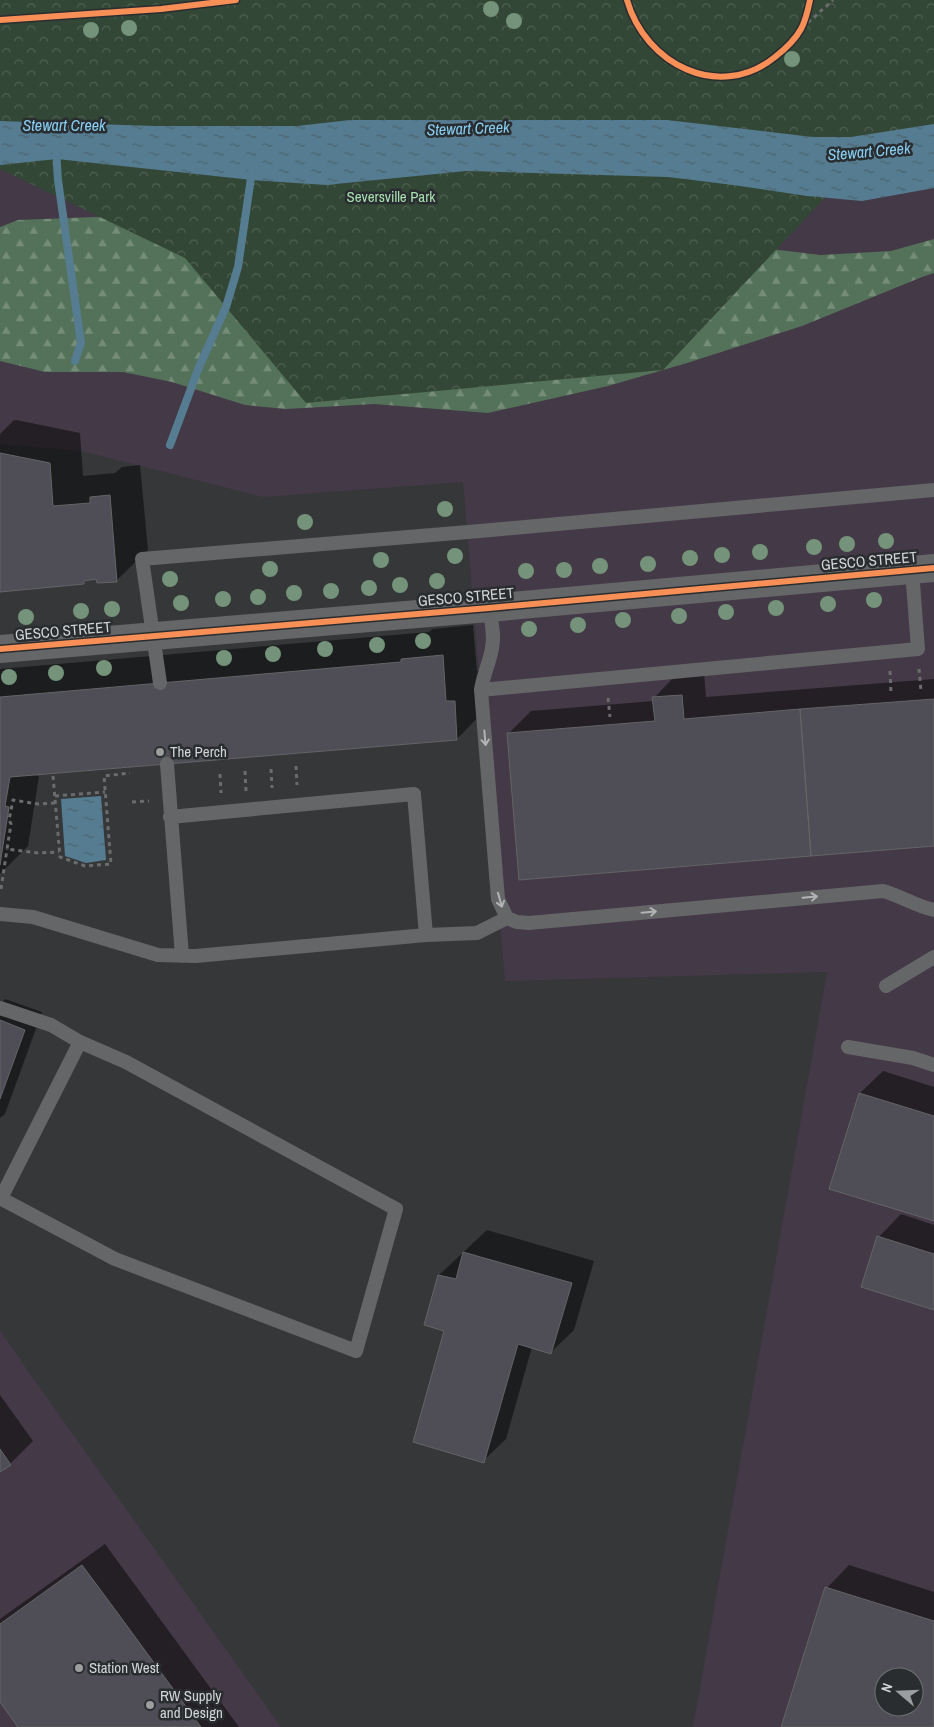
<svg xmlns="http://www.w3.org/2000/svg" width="934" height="1727" font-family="'Archivo Narrow',sans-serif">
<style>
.commercial{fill:#443946;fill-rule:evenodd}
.forest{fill:url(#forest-firs)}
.park{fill:url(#park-crowns)}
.water{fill:url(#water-ripples)}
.shadow{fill:#0007;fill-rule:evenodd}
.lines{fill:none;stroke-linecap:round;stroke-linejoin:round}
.stream{stroke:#557c90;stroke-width:8}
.building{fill:#4f4d55;stroke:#646567;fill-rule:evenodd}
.path{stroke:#6b6c6d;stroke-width:3;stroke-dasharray:4 4;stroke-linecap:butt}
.lane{stroke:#656667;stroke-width:14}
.street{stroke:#656667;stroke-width:28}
.cycleway-casing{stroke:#2a2d30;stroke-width:9}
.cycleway{stroke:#f78f57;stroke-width:6}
.tree{fill:#74937a}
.oneway{stroke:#b1b3b5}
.poi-dot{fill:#9b9d9f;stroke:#2a2d30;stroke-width:2}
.labels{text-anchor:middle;stroke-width:5;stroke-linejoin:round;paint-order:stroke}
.park-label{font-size:15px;fill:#a7dfaf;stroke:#2a2d30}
.street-label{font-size:15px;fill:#d2d4d6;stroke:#2a2d30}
.poi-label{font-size:15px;fill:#d2d4d6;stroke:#2a2d30;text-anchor:start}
.water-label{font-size:16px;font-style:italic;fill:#86cef2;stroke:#2a2d30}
</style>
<defs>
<pattern id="forest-firs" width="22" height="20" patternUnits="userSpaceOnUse" patternTransform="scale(1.25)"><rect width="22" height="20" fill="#547259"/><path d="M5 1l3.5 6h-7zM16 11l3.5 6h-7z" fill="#748c78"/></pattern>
<pattern id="park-crowns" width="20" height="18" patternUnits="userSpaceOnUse" patternTransform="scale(1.25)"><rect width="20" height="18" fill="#334736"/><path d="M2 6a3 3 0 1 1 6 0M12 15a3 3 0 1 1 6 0" fill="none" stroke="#506152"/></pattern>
<pattern id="water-ripples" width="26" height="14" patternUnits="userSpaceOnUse" patternTransform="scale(1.25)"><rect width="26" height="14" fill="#557c90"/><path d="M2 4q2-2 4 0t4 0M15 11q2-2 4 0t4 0" fill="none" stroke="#4c6470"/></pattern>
</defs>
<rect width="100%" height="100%" fill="#353739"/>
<!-- commercial -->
<path class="commercial" d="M934,158V1727H693L827,972L505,981L463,482L263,497L81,451L0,444V169L185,258L853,168ZM884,1677H914V1707H884Z
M0,1330L28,1371L281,1727H0Z"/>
<!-- forest -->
<path class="forest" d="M121,216L727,244L821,255L891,251L934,239V273L922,277L802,326L687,363L608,386L488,413L374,404L286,409L245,405L172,382L123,372H45L0,361V227L18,220Z"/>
<!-- park -->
<path class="park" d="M0,0H934V158L853,168L663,370L306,403L185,258L0,169Z"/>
<!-- water -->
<path class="water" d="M350,120H667L813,137H851L934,124V188L862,201L807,196L733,185L668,177L466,171L326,185L252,180L57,159L0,165V121L155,126H297Z
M101,796L106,860L86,863L65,856L61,799Z"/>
<!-- shadow -->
<path class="shadow" d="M16,420L80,433L83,476L115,473L122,467L140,465L148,550L117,580L97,577L88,579L83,583L0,591V434L13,421Z
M473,625L477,671H485L487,708L457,739L33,775L39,776L28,846L0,874V669L429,632L433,629Z
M704,673L706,697L934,679V845L509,733L531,711L654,701V698L676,675Z
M5,999L42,1012L5,1114L0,1118V1004Z
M883,1071L934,1087V1220L831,1188L860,1093Z
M901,1214L934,1225V1308L879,1237Z
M487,1230L594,1261L574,1330L551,1352L532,1347L506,1439L483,1461L446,1330L426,1325L439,1275Z
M0,1395L33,1441L10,1464L0,1471Z
M105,1544L239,1727H20L0,1700V1619Z
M849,1565L934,1592V1727H781L827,1588ZM884,1677H914V1707H884Z"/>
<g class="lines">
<!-- stream -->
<path class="stream" d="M56,149L58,180L81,343L75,361
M170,445L199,367L226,307L238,267L252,171"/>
</g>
<!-- building -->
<path class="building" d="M0,453L50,463L53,506L90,503V497L110,495L117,582L97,583L96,579L84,581V584L0,592Z
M443,655L446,701H455L457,740L10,777L5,806L9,807L0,865V697L401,662V659Z
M682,695L684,719L800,709L811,856L519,880L507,733L655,721L652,697Z
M934,699V846L811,856L800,709Z
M0,1020L25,1030L0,1099Z
M859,1093L934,1116V1221L829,1189Z
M877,1236L934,1254V1310L861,1287Z
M463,1252L572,1283L551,1354L518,1344L484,1463L413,1442L444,1331L424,1325L438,1275L456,1279Z
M0,1449L11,1465L0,1472Z
M82,1565L122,1619L201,1727H18L0,1702V1624Z
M825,1587L934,1621V1727H781ZM884,1677H914V1707H884Z"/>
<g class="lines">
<!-- path -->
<path class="path" d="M627,0C645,64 719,102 775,57C784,50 795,40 801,29C806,20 808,10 810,0
M802,28L833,0
M919,669L921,691
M890,671L891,693
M608,698L610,717
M296,766L297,785
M271,769L272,788
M245,771L246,791
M220,774L221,793
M53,776L60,857L85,866L111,864L104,776L130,773
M55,796L105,792
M132,802L149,801
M55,803L38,804L13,800L9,820L11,824L7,849L38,853L59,852
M1,889L7,849"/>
<!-- lane -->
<path class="lane" d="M489,608C491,621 495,635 492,648C490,662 483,675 481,690L498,899L507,918L517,922L529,923L883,891C901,896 916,906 934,910
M160,683L142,559L480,531L934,490
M481,690L918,649L912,570
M167,764L182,956
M170,817L414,794L426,935
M0,914L33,917L158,955L196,956L426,935L477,933L507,918
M886,986L934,957
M0,1008L51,1025L80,1042
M848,1047L913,1058L934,1065
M0,1198L115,1259L356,1351L396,1209L126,1062L80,1042L1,1198"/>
<!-- street -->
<path class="street" d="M0,649L489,608L934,568"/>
<!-- cycleway casing -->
<g class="cycleway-casing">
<path id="cycleway" d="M627,0C645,64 719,102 775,57C784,50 795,40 801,29C806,20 808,10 810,0
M0,20L161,9L236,0
M0,649L489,608L934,568"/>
</g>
<!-- cycleway -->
<use href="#cycleway" class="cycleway"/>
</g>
<!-- trees -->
<g class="tree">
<circle cx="491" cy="9" r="8"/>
<circle cx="514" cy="21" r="8"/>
<circle cx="129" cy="28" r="8"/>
<circle cx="91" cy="30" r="8"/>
<circle cx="792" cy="59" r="8"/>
<circle cx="445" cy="509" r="8"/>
<circle cx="305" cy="522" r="8"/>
<circle cx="886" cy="541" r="8"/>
<circle cx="847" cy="544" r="8"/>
<circle cx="814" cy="547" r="8"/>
<circle cx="760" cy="552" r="8"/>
<circle cx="722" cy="555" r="8"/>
<circle cx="455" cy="556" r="8"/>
<circle cx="690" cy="558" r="8"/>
<circle cx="381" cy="560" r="8"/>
<circle cx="648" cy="564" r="8"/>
<circle cx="600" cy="566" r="8"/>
<circle cx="270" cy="569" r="8"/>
<circle cx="564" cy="570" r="8"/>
<circle cx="526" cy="571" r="8"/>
<circle cx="170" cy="579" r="8"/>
<circle cx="437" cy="581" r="8"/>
<circle cx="400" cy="585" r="8"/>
<circle cx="369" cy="588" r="8"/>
<circle cx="331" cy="591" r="8"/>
<circle cx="294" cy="593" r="8"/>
<circle cx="258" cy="597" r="8"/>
<circle cx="223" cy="599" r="8"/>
<circle cx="874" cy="600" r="8"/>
<circle cx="181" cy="603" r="8"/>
<circle cx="828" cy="604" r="8"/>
<circle cx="776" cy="608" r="8"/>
<circle cx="112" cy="609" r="8"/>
<circle cx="81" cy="611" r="8"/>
<circle cx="726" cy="612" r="8"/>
<circle cx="679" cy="616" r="8"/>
<circle cx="26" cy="617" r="8"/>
<circle cx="623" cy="620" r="8"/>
<circle cx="578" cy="625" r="8"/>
<circle cx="529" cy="629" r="8"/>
<circle cx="423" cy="641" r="8"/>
<circle cx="377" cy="645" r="8"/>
<circle cx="325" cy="649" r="8"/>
<circle cx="273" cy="654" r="8"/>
<circle cx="224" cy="658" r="8"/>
<circle cx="104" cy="668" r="8"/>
<circle cx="56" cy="673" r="8"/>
<circle cx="9" cy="677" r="8"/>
</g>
<!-- one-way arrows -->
<defs><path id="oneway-shaft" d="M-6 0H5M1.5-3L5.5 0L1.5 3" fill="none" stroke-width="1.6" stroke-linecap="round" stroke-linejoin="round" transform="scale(1.25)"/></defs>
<g class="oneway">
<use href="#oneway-shaft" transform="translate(485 738) rotate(85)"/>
<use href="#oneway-shaft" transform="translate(810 897) rotate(-5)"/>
<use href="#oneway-shaft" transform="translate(500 900) rotate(74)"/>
<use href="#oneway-shaft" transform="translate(649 912) rotate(-5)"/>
</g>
<!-- markers -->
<g class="poi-dot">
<circle cx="160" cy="752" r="5"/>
<circle cx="79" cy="1668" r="5"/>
<circle cx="150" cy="1705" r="5"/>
</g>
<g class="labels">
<!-- park labels -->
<g class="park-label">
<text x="391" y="202">Seversville Park</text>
</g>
<!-- street labels -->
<g class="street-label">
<text transform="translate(869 561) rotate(-5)" y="5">GESCO STREET</text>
<text transform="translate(466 597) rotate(-5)" y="5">GESCO STREET</text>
<text transform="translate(63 631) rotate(-5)" y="5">GESCO STREET</text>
</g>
<!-- poi labels -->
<g class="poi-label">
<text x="170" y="757">The Perch</text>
<text x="89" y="1673">Station West</text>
<text x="160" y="1701">RW Supply<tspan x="160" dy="17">and Design</tspan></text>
</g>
<!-- water labels -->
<g class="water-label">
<text x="64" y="131">Stewart Creek</text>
<text transform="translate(468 128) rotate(-2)" y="6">Stewart Creek</text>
<text transform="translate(869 151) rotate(-5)" y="6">Stewart Creek</text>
</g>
</g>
<!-- north arrow -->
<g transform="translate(899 1692) rotate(289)"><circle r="24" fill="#2a2d30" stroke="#6d7072"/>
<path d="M0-4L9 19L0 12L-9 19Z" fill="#9b9d9f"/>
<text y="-8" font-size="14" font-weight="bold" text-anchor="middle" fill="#d2d4d6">N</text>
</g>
</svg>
